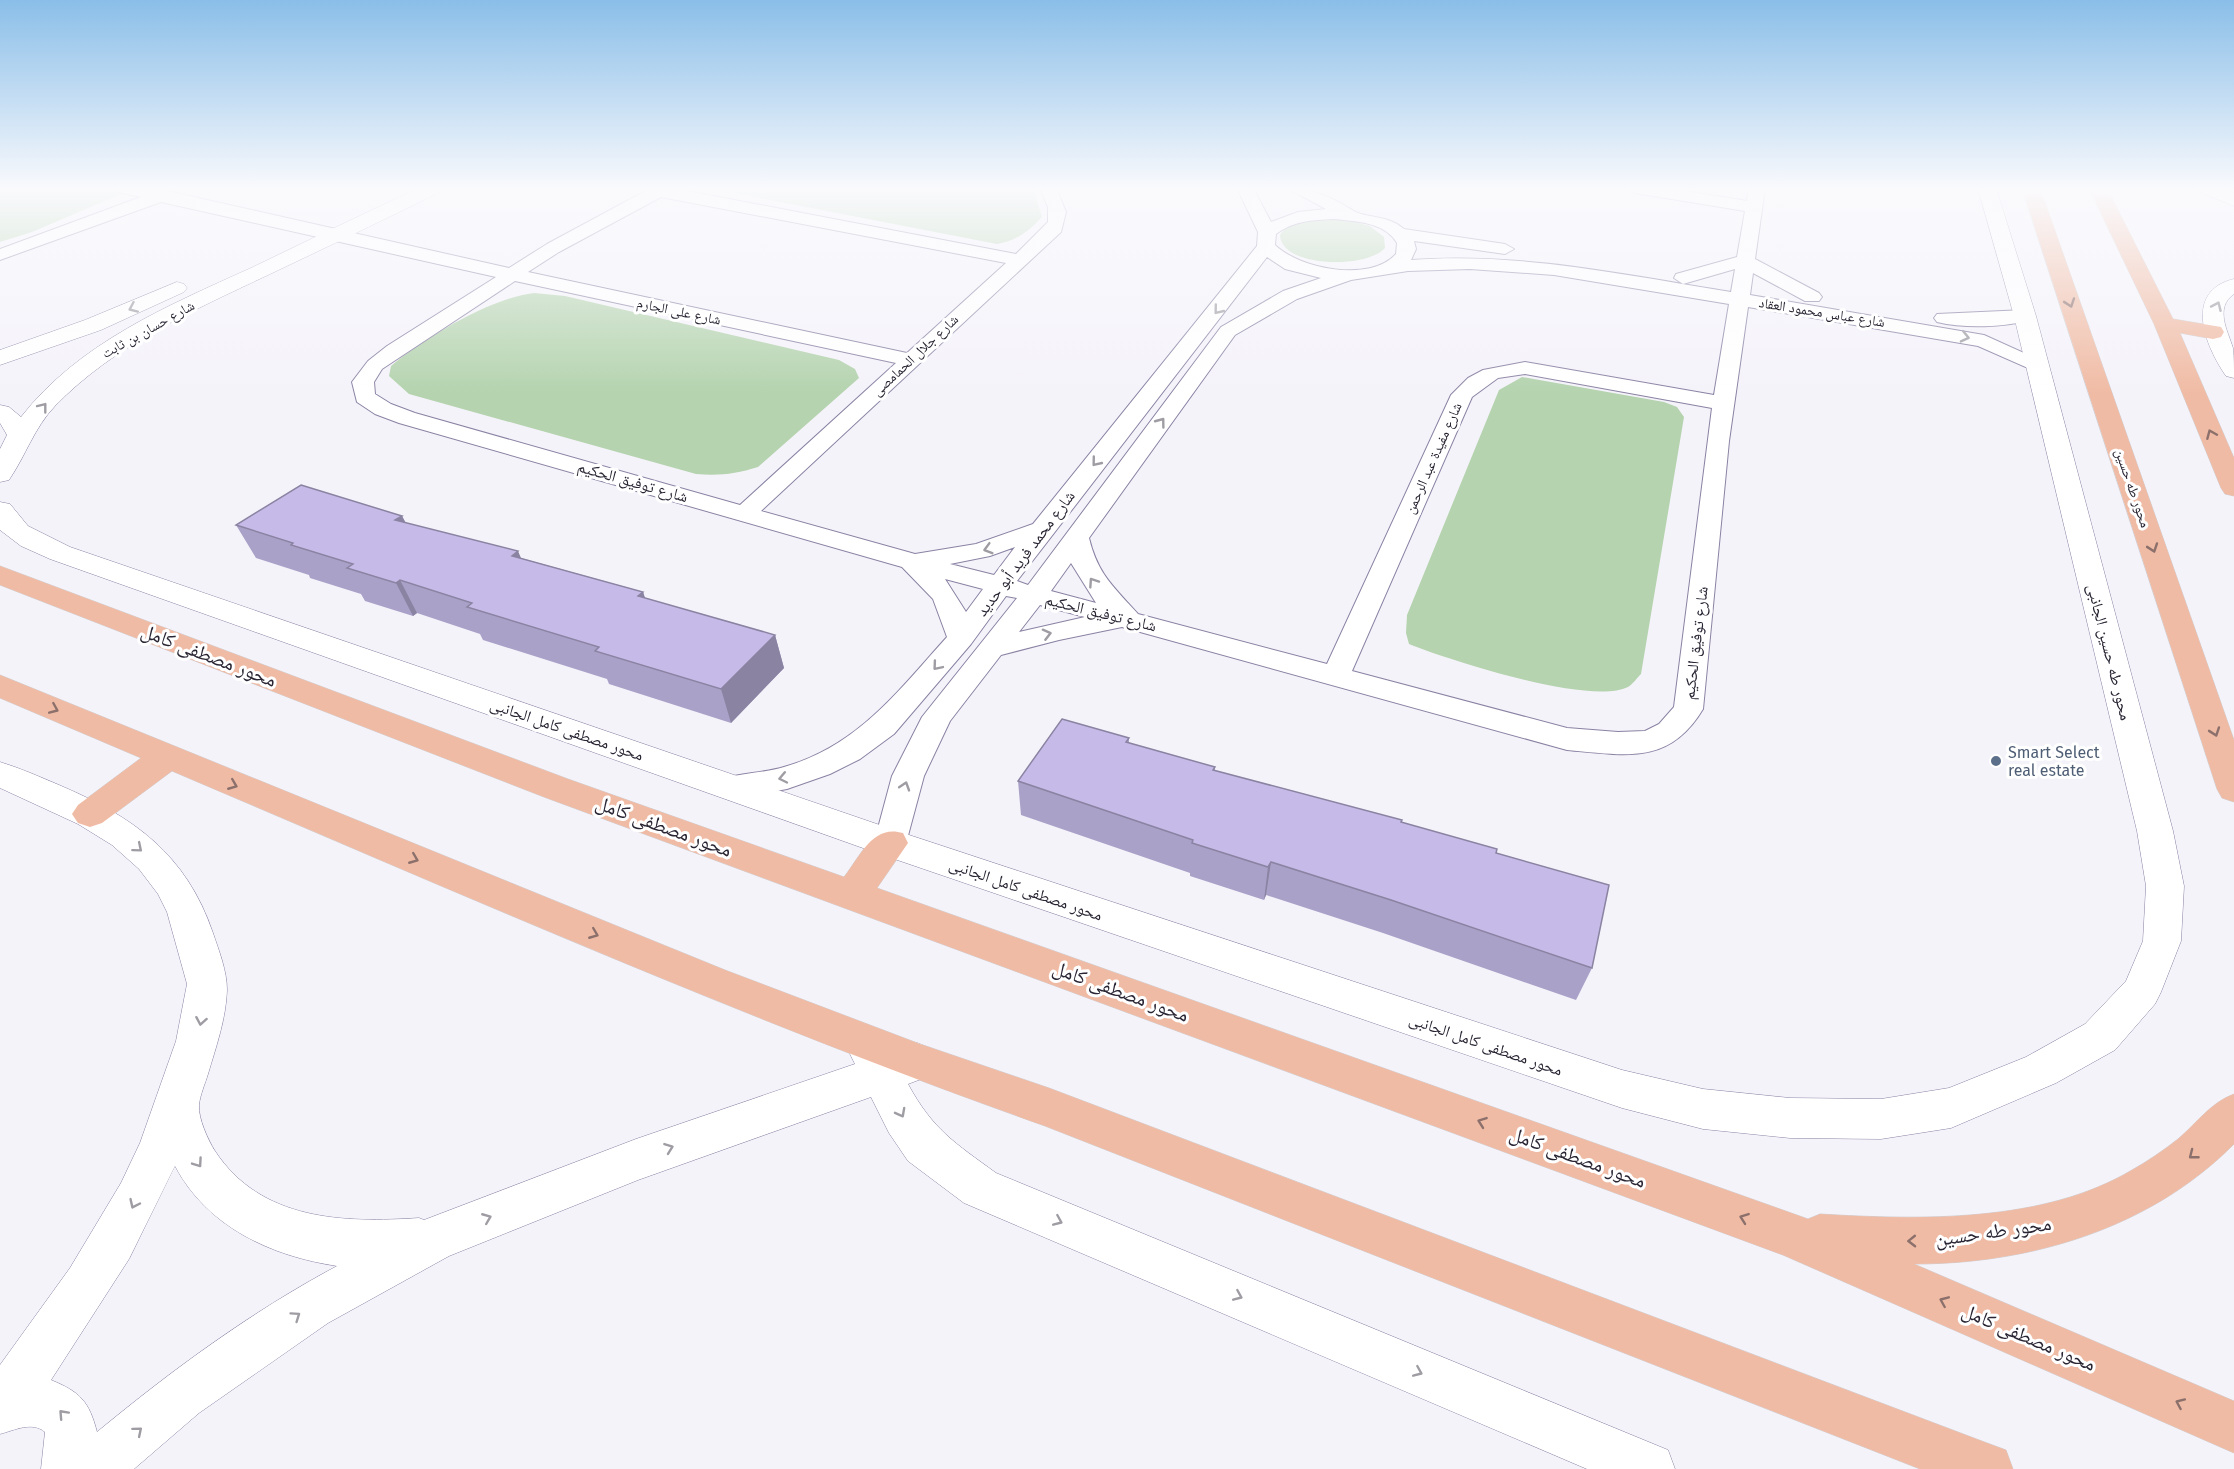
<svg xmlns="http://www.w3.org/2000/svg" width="2234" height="1469" font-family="'Fira Sans','Noto Naskh Arabic',sans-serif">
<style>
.green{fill:#b4d3ae}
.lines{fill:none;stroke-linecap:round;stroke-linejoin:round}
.minor-casing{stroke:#8a82a3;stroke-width:2}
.tertiary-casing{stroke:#8a82a3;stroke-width:1}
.primary-casing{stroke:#d0cfd2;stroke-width:1}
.minor{fill:#fff;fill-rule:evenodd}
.tertiary{fill:#fff;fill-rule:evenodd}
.primary{fill:#f0bba4;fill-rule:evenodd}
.wall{fill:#aaa1c8}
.shaded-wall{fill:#8b83a2}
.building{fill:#c6bbe8;stroke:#8b83a2;stroke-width:1.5}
.oneway{stroke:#8c706c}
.oneway2{stroke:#9f9da3}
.service-dot{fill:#5c6f8a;stroke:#fff;stroke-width:2}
.labels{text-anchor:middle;stroke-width:6;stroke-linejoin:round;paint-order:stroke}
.far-street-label{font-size:14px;fill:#292533;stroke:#fff}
.street-label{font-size:16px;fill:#292533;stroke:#fff}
.service-label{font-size:16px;fill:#4e5e75;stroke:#fff;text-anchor:start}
.near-street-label{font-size:20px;fill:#292533;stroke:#fff}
</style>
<rect width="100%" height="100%" fill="#f5f3fa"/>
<!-- green -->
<path class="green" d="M0,188H118L126,192L32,232L0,242Z
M708,188H1033L1042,217C1029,231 1016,241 997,244Z
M1338,218L1370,226L1384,237L1385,248C1367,269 1281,268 1280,235C1292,217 1319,219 1338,218Z
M534,293L565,296L839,360L855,369L859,378L758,467C736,474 719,476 696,474L409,394L389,376L391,366C425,338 490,298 534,293Z
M1522,377L1664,402L1677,407L1684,417L1641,674C1637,678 1633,684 1628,687C1590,706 1449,660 1409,644L1406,633L1407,615L1499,390Z"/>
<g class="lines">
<!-- minor casing -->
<g class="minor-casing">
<path id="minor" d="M115,188L163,190L509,268L547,244L651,188H672L1016,254L1048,222V207L1040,188H1056L1066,212L1061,232L761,511L915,554L976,544L1033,524L1257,246L1258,232L1237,188H1253L1271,222L1298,212L1326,209L1287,188C1312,188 1331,197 1352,210C1366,219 1387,214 1404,229L1505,244L1514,249L1505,254L1414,241L1416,249L1411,260C1519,252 1625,275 1731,292L1735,269L1683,284L1674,278L1676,274L1737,257L1745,211L1635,193L1627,188H1666L1747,201L1749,188H1765L1755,259L1819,293L1822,297L1819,301H1805L1753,273L1750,295L1984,335L2044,362L2047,366L2044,370L2037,372L1978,346L1748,307L1729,441L1703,709C1669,766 1625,755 1567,750L1122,627L1059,640L1001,655L950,721L924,776L906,843L902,852L890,856L878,852L874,843L892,776L922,717L1017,598L1006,596L971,644L894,734L860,759L830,774L787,789L732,799L721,795L716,787L721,779C742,773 764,773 784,767C858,746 898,691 947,637L933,599L902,567L399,423L375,414L357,402L352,382L368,361L387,346L496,277L161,202L0,260V249L141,197L117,192ZM661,197L1006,263L907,353L528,272L559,252ZM1333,219C1355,221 1385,222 1397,243L1396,254C1370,283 1300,269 1275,245L1276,234C1293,221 1312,220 1333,219ZM1267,257L1285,269L1321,278L1283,291L1221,327L1028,585L1017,581ZM1470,269L1554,275L1729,304L1714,395L1525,362L1483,370L1468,378L1451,395L1327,664L1138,614C1114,587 1098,575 1089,538L1235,335L1297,299L1351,280L1408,271ZM515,281L896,363L740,505L415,413L391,404L375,394L374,382L382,369ZM1525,374L1712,408L1674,707L1659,724L1645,731L1618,732L1567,728L1352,671L1472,397L1498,378ZM1015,547L994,575L950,564L990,556ZM1071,563L1096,603L1051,591ZM945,579L983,589L966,612ZM1040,605L1085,617L1019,632Z
M2025,310L2032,312L2035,316L2032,320C2003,327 1966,329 1937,322L1934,318L1937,314Z"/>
</g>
<!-- tertiary casing -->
<g class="tertiary-casing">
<path id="tertiary" d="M419,188H443L440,192C383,220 325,248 268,275C192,311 114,345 55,406C34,428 26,455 9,480L0,482V449L7,435L0,423V405L9,407L21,417C79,343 167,306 251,268C307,241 363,214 419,188Z
M1978,188H1996L2036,316L2173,831L2184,886L2181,941L2161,992L2155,1004L2115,1050L2056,1083L1951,1128L1881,1139L1790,1138L1703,1129L1622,1108L877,853L50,559L21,546L0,530V502L10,504L28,526L70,547L903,833L1622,1070L1703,1089L1790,1098L1881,1099L1949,1088L2026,1057L2085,1024L2126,981L2143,941L2146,886L2137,831L2014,316Z
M2197,188H2222L2234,193V206L2200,192Z
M2234,279V294C2214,308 2228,331 2233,348C2234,357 2234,369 2234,378L2226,376C2205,346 2183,291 2234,279Z
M177,282L184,284L187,288L184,292L101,330L0,365V350L85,320Z
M0,762C20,768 40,777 59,785C134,817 186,854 213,933C219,951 227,971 227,990C226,1019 216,1047 208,1074C205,1084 200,1095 199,1105C198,1118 208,1140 215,1151C261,1221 344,1223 419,1218L424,1220L636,1139L855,1064L850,1054L856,1041L871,1035L886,1041L892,1052L917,1043L932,1049L938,1062L932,1075L908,1084C933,1130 955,1143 996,1173L1668,1450L1675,1469H1587L964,1203L908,1161L889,1133L871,1097L638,1180L449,1256L328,1323L199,1413L134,1469H41L45,1432C32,1421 15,1430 0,1434V1365L70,1268L121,1183L140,1143L176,1041L187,984L167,912L158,894L139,869L112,845L78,824L0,788ZM175,1166C207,1227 271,1256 337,1266C251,1312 172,1370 97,1432C89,1401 80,1392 51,1380L129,1259Z"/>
</g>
<!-- primary casing -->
<g class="primary-casing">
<path id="primary" d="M2022,188H2040L2234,740V802L2222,798L2217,789Z
M2089,188H2107L2173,319L2221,327L2224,332L2221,337L2213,339L2180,333L2234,458V496L2225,494L2221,488L2154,324Z
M0,566L568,779L844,877C861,855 873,824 903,833L908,843L877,888L1808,1219L1820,1214C1920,1220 2043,1223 2132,1170C2148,1161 2164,1150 2178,1139C2197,1123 2210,1103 2234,1094V1144C2151,1228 2031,1264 1914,1264L2234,1401V1453L1783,1255L544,797L0,585Z
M0,675L725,970L920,1044L1049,1088L1987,1443L2006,1450L2013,1469H1920L1045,1126C749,1021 461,894 172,771L102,823L90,827L78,823L72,814L78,805L141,758L0,698Z"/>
</g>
<!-- minor -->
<use href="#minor" class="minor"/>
<!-- tertiary -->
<use href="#tertiary" class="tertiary"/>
<!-- primary -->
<use href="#primary" class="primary"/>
</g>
<!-- wall -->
<path class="wall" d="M402,516L406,523L521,558L643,592L645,598L775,635L784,668L731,723L609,684L607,679L483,640L480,634L417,613L413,616L365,601L361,594L310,578L309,575L256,558L236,525Z
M1129,738V743L1215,767V771L1401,822L1496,853L1592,968L1576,1000L1383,933L1266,895L1264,900L1190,876V873L1021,815L1018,781Z"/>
<!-- shaded-wall -->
<path class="shaded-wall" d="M402,516L418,548L395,520Z
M518,551L532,584L512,556Z
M400,580L417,613L413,616L396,583Z
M643,592L654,625L638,596Z
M775,635L784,668L731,723L721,689Z
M1271,862L1266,895L1264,900L1268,867Z"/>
<!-- building -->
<path class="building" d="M301,485L402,516L395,520L518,551L512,556L643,592L638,596L775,635L721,689L595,651L599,647L467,607L472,603L400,580L396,583L347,568L353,564L291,545L293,543L236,525Z
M1062,719L1129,738L1126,742L1215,767L1213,770L1402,820L1401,822L1497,849L1496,853L1609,885L1592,968L1391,900L1271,862L1268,867L1192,843L1193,840L1018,781Z"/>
<!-- one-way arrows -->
<defs><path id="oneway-chevron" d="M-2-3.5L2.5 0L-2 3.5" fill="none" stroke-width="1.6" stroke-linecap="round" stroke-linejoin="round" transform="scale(1.5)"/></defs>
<g class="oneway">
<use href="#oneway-chevron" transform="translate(2070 303) rotate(71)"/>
<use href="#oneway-chevron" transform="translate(2211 434) rotate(-113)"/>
<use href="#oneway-chevron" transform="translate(2153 548) rotate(71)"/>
<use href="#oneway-chevron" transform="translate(54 709) rotate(23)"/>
<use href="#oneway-chevron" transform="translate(2215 732) rotate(71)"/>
<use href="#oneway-chevron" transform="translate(233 785) rotate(22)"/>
<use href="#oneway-chevron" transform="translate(414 859) rotate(22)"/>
<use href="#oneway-chevron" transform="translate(594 934) rotate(22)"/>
<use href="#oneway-chevron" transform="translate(1482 1122) rotate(-160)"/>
<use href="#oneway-chevron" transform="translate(2193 1155) rotate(142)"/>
<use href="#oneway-chevron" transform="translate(1744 1218) rotate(-160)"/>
<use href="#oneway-chevron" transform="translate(1912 1241) rotate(179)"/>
<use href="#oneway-chevron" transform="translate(1944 1301) rotate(-157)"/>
<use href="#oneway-chevron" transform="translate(2180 1403) rotate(-156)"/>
</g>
<g class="oneway2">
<use href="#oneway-chevron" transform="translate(2217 306) rotate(-66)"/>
<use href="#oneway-chevron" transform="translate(133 308) rotate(156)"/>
<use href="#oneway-chevron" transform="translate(1218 310) rotate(129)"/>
<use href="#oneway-chevron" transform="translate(1965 337) rotate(13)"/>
<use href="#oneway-chevron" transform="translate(43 407) rotate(-52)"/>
<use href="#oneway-chevron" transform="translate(1161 422) rotate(-53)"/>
<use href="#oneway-chevron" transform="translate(1096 462) rotate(129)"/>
<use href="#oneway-chevron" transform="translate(988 549) rotate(164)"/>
<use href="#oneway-chevron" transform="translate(1093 582) rotate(-124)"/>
<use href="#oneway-chevron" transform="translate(1047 634) rotate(-14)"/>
<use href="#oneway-chevron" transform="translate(937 666) rotate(130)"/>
<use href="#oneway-chevron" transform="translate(783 778) rotate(168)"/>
<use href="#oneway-chevron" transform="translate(905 786) rotate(-72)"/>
<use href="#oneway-chevron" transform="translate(138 848) rotate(40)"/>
<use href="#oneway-chevron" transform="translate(201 1021) rotate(100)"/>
<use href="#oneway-chevron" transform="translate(901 1113) rotate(62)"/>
<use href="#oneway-chevron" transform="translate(669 1148) rotate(-20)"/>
<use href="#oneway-chevron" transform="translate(198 1163) rotate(55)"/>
<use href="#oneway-chevron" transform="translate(134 1204) rotate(115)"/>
<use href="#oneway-chevron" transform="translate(487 1218) rotate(-22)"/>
<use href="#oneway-chevron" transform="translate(1058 1221) rotate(23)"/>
<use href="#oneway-chevron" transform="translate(1238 1296) rotate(23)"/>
<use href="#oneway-chevron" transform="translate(296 1316) rotate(-35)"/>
<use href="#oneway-chevron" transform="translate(1418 1372) rotate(23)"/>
<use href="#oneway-chevron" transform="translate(63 1414) rotate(-133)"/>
<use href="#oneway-chevron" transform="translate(138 1431) rotate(-40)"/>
</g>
<!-- sky -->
<linearGradient id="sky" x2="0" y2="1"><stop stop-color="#8abee8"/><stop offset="0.48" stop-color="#fafafd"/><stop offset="1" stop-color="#fafafd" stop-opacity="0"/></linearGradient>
<rect width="2234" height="394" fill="url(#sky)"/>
<!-- markers -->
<circle class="service-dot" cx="1996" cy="761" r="6"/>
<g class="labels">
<!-- far-street labels -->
<g class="far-street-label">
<text transform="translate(679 311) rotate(12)" y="5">شارع على الجارم</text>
<text transform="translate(1822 312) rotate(9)" y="5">شارع عباس محمود العقاد</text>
<text transform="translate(148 329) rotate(-29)" y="5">شارع حسان بن ثابت</text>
<text transform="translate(915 355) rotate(-43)" y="5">شارع جلال الحمامصى</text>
<text transform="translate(1433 458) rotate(-66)" y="5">شارع مفيدة عبد الرحمن</text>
<text transform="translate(2133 488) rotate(71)" y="5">محور طه حسين</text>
</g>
<!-- street labels -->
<g class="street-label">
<text transform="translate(633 481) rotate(16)" y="6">شارع توفيق الحكيم</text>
<text transform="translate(1025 553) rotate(-53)" y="6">شارع محمد فريد أبو حديد</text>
<text transform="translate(1101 612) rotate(14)" y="6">شارع توفيق الحكيم</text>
<text transform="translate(1695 643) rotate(-83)" y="6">شارع توفيق الحكيم</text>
<text transform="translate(2110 652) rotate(76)" y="6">محور طه حسين الجانبى</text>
<text transform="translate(567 729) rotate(19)" y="6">محور مصطفى كامل الجانبى</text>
<text transform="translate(1026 889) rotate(19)" y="6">محور مصطفى كامل الجانبى</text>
<text transform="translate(1486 1044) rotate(19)" y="6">محور مصطفى كامل الجانبى</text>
</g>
<!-- service labels -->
<g class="service-label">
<text x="2008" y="758">Smart Select<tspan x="2008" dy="18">real estate</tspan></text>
</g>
<!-- near-street labels -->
<g class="near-street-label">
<text transform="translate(209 655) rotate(21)" y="7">محور مصطفى كامل</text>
<text transform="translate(664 826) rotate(20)" y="7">محور مصطفى كامل</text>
<text transform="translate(1121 991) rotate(20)" y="7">محور مصطفى كامل</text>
<text transform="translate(1578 1157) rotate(20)" y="7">محور مصطفى كامل</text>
<text transform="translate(1993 1231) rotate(-8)" y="7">محور طه حسين</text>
<text transform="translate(2029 1337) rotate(23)" y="7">محور مصطفى كامل</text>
</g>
</g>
</svg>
